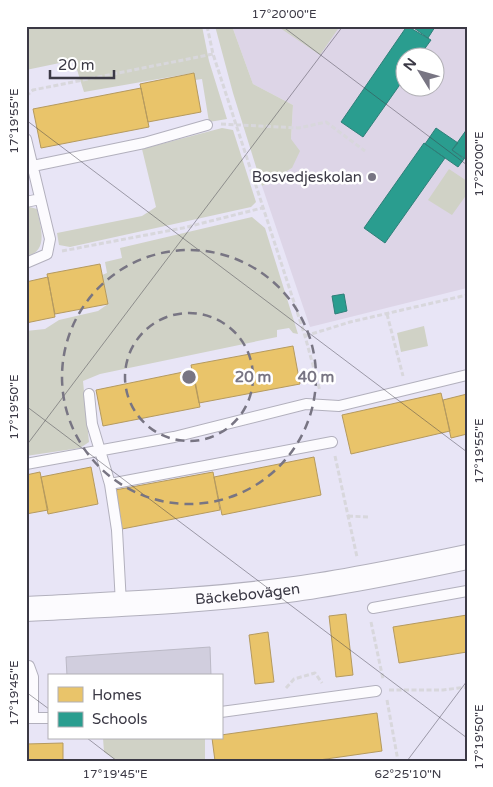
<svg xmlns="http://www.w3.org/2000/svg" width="493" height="787" font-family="'Varela Round',sans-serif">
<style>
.education{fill:#ddd5e7;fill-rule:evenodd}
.green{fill:#d0d2c6}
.homes{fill:#e9c46a;stroke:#b59a5f}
.schools{fill:#2a9d8f;stroke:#2f7f79}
.building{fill:#d1cede;stroke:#bbb9c6}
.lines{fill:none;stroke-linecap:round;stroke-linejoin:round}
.service-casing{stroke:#b2b0bd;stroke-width:12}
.tertiary-casing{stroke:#b2b0bd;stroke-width:26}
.path{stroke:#d8d7dc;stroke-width:3;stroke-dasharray:5 2.5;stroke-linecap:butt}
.service{stroke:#fcfbfe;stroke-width:10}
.tertiary{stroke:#fcfbfe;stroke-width:24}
.ticks{fill:none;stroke:#3b3945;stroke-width:1;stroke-opacity:0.45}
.ring{fill:none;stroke:#787583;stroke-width:2.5;stroke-dasharray:9 6}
.poi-dot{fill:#787583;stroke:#fff;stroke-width:2}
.labels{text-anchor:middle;stroke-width:5;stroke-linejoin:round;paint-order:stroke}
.poi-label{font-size:15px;fill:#3b3945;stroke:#fff;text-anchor:end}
.street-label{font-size:15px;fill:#3b3945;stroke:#fff}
.centre{fill:#787583;stroke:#fff;stroke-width:2.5}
.ring-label{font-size:15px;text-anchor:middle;font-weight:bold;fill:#787583;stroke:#fff;stroke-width:5;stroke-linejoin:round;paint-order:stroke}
.neatline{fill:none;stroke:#3b3945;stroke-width:2}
.ticks-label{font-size:12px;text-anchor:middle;fill:#3b3945}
</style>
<rect width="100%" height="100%" fill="#e8e5f6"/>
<!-- education -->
<path class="education" d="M232,26H467V288L310,327L262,186L292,168L291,139L293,105L253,84ZM406,58H436V88H406Z"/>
<!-- green -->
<path class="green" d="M26,26H202L209,61L227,119L209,122L202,79L195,80L193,73L84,92L74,60L26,70Z
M215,26H232L253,84L293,105L291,139L300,151L292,168L262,186L233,93Z
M277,26H340L320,55Z
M222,128L233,130L256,202L251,207L70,247L59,245L57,233L142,216L156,207L142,149Z
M449,169L467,181V194L452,215L428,200Z
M26,206L37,209C40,225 50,252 26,256Z
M252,217L265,228L298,334L293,333L289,328L277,330V337L100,374L83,381L89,442L80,448L26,456V331L45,329L59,320L98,311L108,304L102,275L107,273L105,262L122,258L120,248Z
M424,326L428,346L401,352L397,333Z
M103,738H205V761H117L104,752Z"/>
<!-- homes -->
<path class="homes" d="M194,73L201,112L148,122L140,84Z
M141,88L149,127L41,148L33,109Z
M100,264L108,304L55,314L47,274Z
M48,277L55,317L26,323V282Z
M293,346L300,384L199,403L191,365Z
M193,370L200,407L103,426L96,390Z
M441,393L450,431L351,454L342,415Z
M467,394V434L451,438L443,400Z
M314,457L321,495L222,515L214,477Z
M91,467L98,504L48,514L41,477Z
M40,472L48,510L26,514V475Z
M213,472L220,510L122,529L115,490Z
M346,614L353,675L336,677L329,616Z
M467,615V652L399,663L393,627Z
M268,632L274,682L255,684L249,635Z
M377,713L382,751L312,761H215L212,738H221V735Z
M63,743V761H26V744Z"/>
<!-- schools -->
<path class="schools" d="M407,26L431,40L418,58H406V76L363,137L341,122Z
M411,26H433L435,27L428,38Z
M436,128L458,143L452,150L464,159L458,167L425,144Z
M467,129V160L452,150Z
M424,143L445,158L385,243L364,228Z
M344,294L347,311L335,314L332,296Z"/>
<!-- building -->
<path class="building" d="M210,647L211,676H67L66,657Z"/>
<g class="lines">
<!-- service casing -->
<g class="service-casing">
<path id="service" d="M26,139L50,239L47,254L26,263
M33,166L144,143L207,125
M26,202L40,199
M89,394L92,424L110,484L117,530L121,604
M26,464L174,437L306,404L339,406L467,375
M110,484L332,442
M373,608L467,591
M29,666L33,677V718
M221,712L376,691
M27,718H49"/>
</g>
<!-- tertiary casing -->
<g class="tertiary-casing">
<g id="tertiary">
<path id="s1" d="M26,609C116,604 206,601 295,589C353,581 410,569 467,557"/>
</g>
</g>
<!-- path -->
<path class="path" d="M207,26L213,54L305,336L320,391
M26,96L33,90L213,54
M221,124L299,128L326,122L365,151
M62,251L183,228L262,208
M387,314L403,376
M305,336L350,322L467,295
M335,456L357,557
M348,516L368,517
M371,622L383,679
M286,688L294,679L315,673L322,683
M389,690H443L467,687
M387,700L398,761"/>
<!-- service -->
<use href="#service" class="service"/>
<!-- tertiary -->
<use href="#tertiary" class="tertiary"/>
</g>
<!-- ticks -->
<path class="ticks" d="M282,26L467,165M26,120L467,452M26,406L467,738M26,446L343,26M26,692L49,709M87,738L117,761M407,761L467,681"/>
<!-- distance rings -->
<g class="ring">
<circle cx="189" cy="377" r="64"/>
<circle cx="189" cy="377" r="127"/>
</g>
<!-- markers -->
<circle class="poi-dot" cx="372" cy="177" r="5"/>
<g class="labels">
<!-- poi labels -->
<g class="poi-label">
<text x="362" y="182">Bosvedjeskolan</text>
</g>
<!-- street labels -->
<g class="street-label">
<text dy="5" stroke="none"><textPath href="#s1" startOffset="222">Bäckebovägen</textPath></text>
</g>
</g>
<circle cx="189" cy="377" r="8" class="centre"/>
<g class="ring-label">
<text x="253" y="382">20 m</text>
<text x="316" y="382">40 m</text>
</g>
<!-- border -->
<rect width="493" height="787" fill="none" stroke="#ffffff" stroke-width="55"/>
<!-- legend -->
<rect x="48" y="674" width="175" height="65" fill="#ffffff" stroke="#b1b0b5"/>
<rect x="58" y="687" width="25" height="15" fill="#e9c46a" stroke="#b1b0b5"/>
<text x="92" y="700" font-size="15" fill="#3b3945">Homes</text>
<rect x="58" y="712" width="25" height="15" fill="#2a9d8f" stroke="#b1b0b5"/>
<text x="92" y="724" font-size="15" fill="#3b3945">Schools</text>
<!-- north arrow -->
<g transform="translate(420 72) rotate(307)"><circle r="24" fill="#ffffff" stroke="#b1b0b5"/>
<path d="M0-4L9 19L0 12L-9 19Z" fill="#787583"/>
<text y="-8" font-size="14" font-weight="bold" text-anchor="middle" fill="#3b3945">N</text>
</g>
<!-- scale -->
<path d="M50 70v8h64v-8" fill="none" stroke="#3b3945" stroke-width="2.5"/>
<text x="58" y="70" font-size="15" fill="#3b3945" stroke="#ffffff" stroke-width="4" paint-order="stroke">20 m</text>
<rect x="28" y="28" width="438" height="732" class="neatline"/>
<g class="ticks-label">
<text x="284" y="18">17°20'00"E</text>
<text transform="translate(14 121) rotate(-90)" y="4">17°19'55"E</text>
<text transform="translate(479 164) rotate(-90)" y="4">17°20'00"E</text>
<text transform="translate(14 407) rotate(-90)" y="4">17°19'50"E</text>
<text transform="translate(479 451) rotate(-90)" y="4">17°19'55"E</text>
<text transform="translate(14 693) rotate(-90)" y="4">17°19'45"E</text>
<text transform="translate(479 737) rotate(-90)" y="4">17°19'50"E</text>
<text x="115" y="778">17°19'45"E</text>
<text x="408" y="778">62°25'10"N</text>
</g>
</svg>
